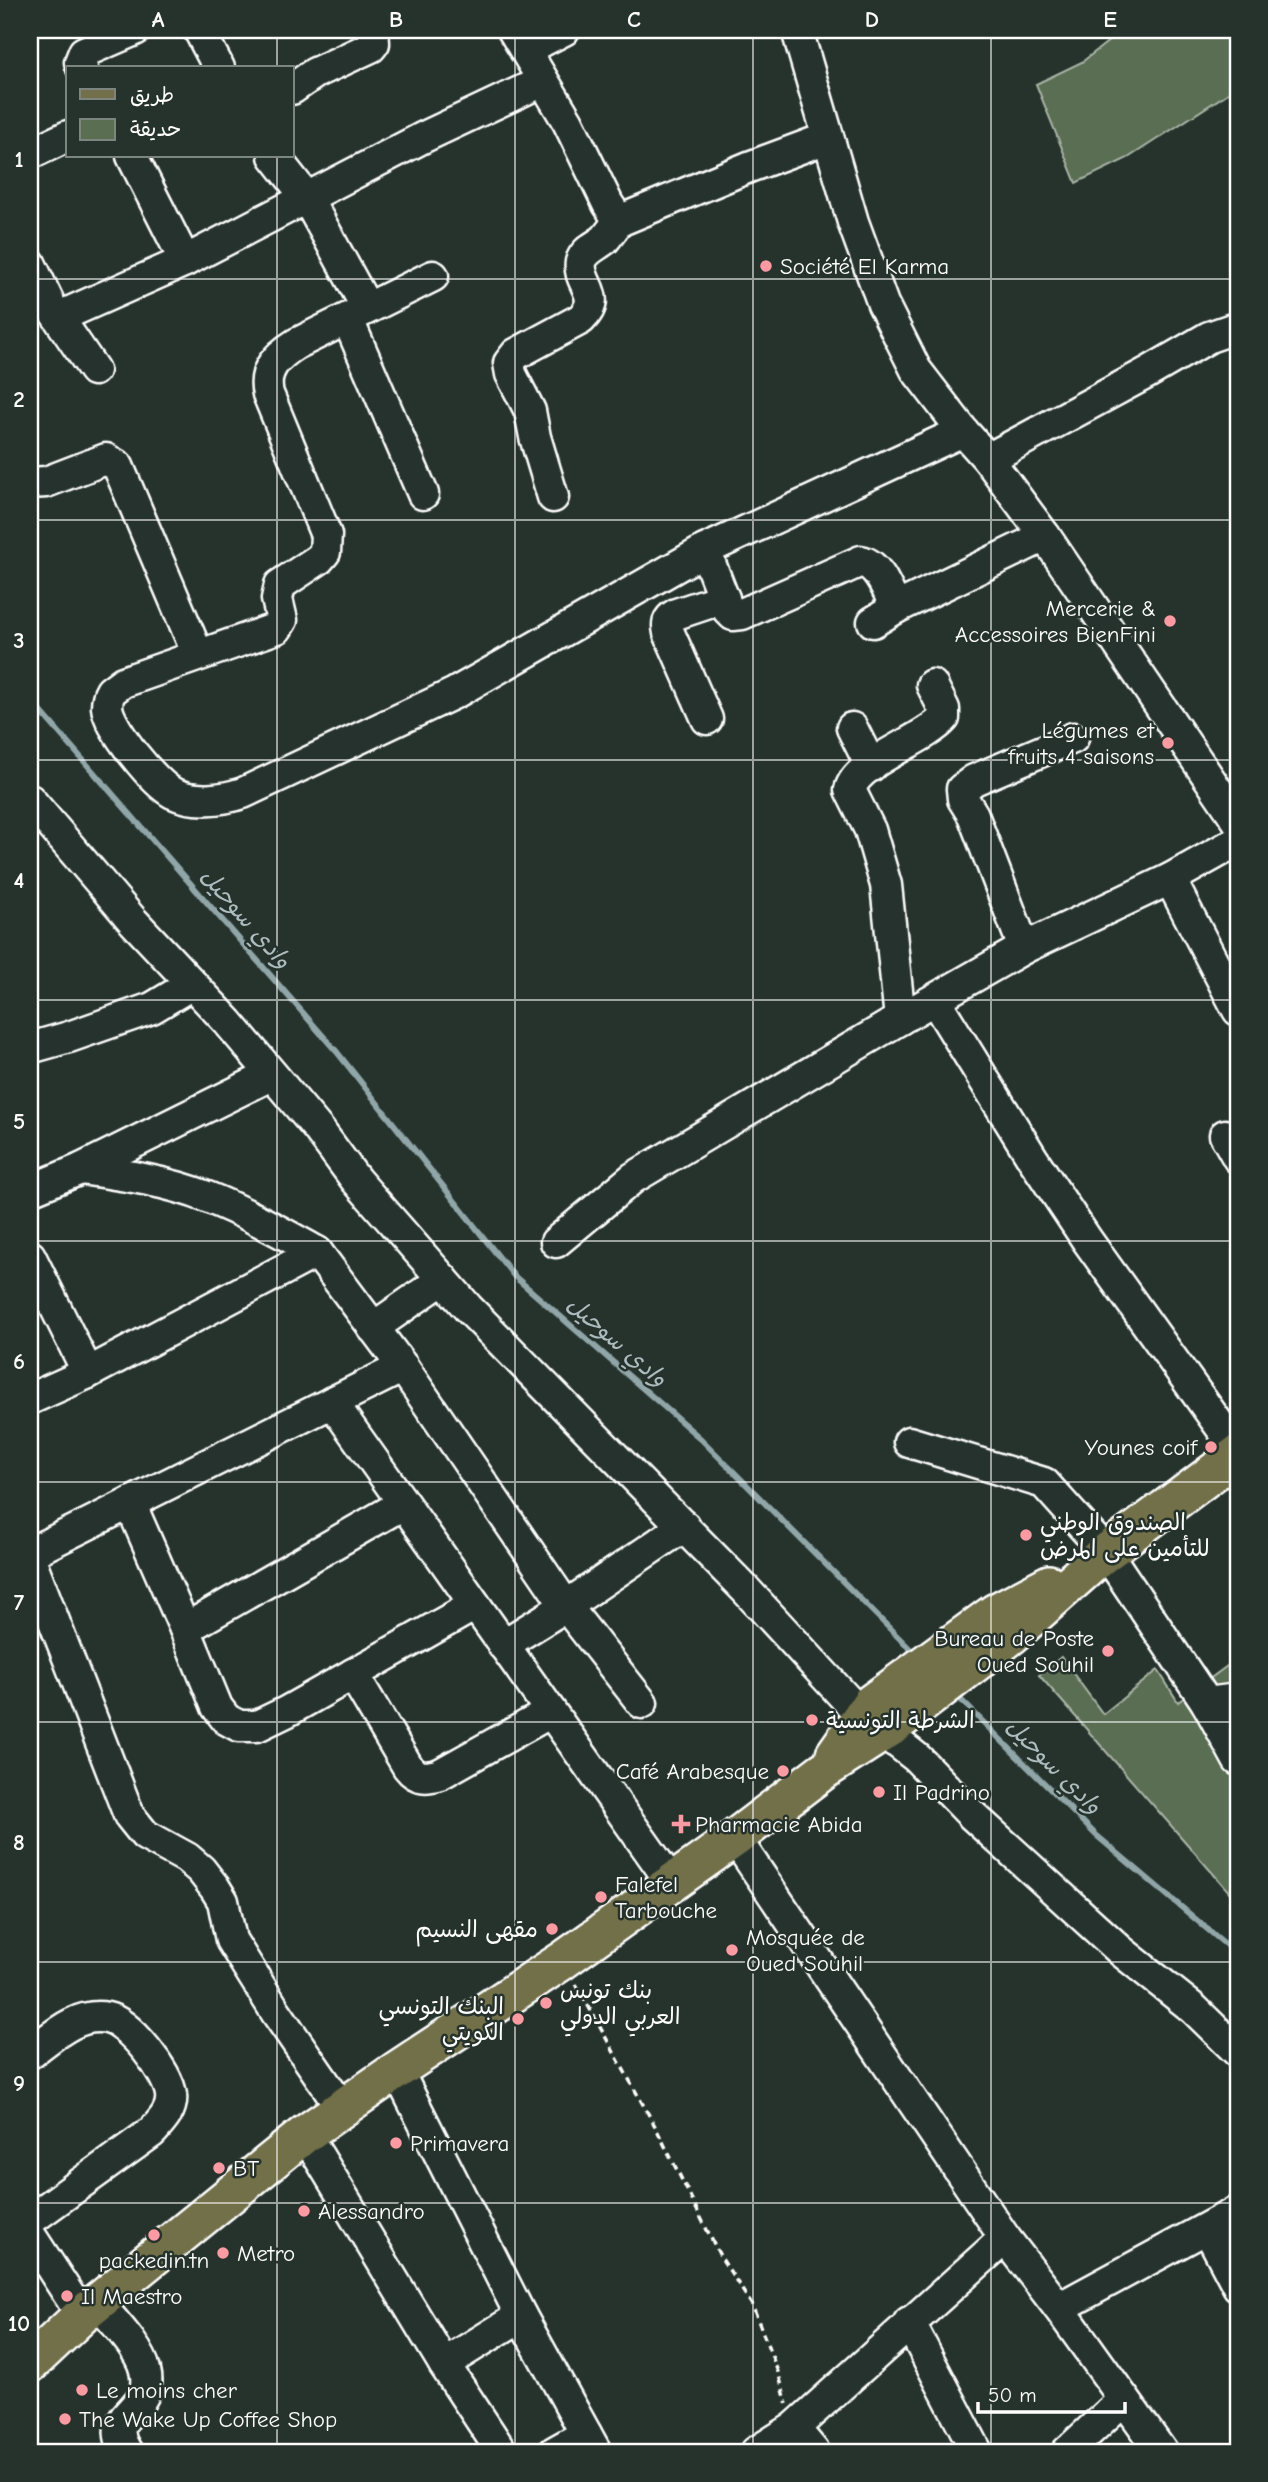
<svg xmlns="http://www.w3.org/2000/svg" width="1268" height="2482" viewBox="0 0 1268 2482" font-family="'Comic Neue','Playpen Sans Arabic',sans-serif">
  <rect width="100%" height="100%" fill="#26332d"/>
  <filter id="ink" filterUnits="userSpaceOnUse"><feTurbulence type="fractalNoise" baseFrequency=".0143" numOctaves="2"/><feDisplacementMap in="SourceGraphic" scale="14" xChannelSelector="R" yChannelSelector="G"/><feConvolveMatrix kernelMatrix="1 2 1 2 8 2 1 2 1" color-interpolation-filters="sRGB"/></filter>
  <g filter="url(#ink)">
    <!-- green -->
    <g fill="#5a6e52" stroke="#acb6a8" stroke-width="2">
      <path d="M1117 30H1238V107L1230 92 1128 158 1076 183 1036 84 1082 62 1119 33Z"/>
      <path d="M1061 1657 1103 1714 1158 1670 1178 1702 1238 1658V1902L1039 1675Z"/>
    </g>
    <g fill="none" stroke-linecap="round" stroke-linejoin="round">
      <!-- stream -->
      <g stroke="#91a6a8" stroke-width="6">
        <path d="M30 699 337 1052 514 1276 701 1439 917 1656"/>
        <path d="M954 1693 1096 1835 1238 1955"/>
      </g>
      <!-- minor casing -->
      <g stroke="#fff" stroke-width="35">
        <g id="minor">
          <path d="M199 30 219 68"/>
          <path d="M513 30 568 122 608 204 619 221 749 167 827 138"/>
          <path d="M797 30 853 222 883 304 916 370 963 431 988 459 1045 536 1238 821"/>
          <path d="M525 50 564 30"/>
          <path d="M82 68 80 62 84 52 135 30"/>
          <path d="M292 89 315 73 371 47 374 43 373 30"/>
          <path d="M30 154 68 136"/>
          <path d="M132 156 185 261"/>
          <path d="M274 156 307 198 367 308"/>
          <path d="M30 263 51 307 94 370"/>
          <path d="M433 276 296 344C277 356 262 370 268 394L326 535 325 552 319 559 280 585 277 599 282 620 277 628 123 682 111 691C108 696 107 702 107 707 109 728 155 784 173 793 194 803 222 800 243 793L455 693 705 550 963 431"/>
          <path d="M59 317 185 261 424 137 543 81"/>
          <path d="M348 320 423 494"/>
          <path d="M988 459 1147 373 1209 337 1238 327"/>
          <path d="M30 483 46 482 106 459 118 466 198 655"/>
          <path d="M553 497 535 437 530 411 511 374 509 363 516 354 581 319C605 296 577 284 581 262 584 250 597 246 605 239 610 233 614 227 619 221"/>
          <path d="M705 550 728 610 733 615 742 614 861 561C880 565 888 592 896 608"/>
          <path d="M873 622 896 608 1045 536"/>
          <path d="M707 719 669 633C667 624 667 619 676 614L724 598"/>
          <path d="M852 728 871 766"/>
          <path d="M30 800 134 922 228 1022 319 1130 356 1180 468 1308 746 1590 862 1716 881 1734 898 1743 917 1758 973 1816 1121 1951 1194 2009 1238 2052"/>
          <path d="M1170 879 1238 1010"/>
          <path d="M1024 948 973 815 963 799 962 789 974 780 1073 738"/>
          <path d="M935 1000 1033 1159 1087 1240 1238 1451"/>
          <path d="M900 1019 886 885 870 830 850 790C857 761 924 741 944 718V709L932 685"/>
          <path d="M30 1048 69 1037 152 1008 192 984"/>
          <path d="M1225 1135 1238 1158"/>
          <path d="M81 1169C123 1175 167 1181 207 1197 245 1212 281 1232 317 1252"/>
          <path d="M30 1190 81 1169 271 1075"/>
          <path d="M556 1242 633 1178 900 1019 1024 948 1170 879 1238 841"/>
          <path d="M30 1256 88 1373"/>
          <path d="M373 1328 443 1279"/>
          <path d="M30 1399 88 1373 317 1252 403 1367 566 1606 642 1703"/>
          <path d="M332 1402 672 1883"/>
          <path d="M909 1442 1044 1483 1106 1552 1207 1703 1238 1760"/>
          <path d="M130 1503 185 1629"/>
          <path d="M403 1504 185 1629 217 1707 226 1719 239 1726H257L286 1712 475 1605"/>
          <path d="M30 1553 403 1367"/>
          <path d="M30 1559 129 1815 145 1835 187 1858 201 1870 215 1888 223 1901 231 1940 276 2012 342 2108"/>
          <path d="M503 1645 566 1606 684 1526"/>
          <path d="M353 1674 408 1767C417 1779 427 1778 440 1774L551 1712"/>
          <path d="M1207 1703 1238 1699"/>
          <path d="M735 1838 1005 2238 794 2428 756 2452"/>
          <path d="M30 2053C52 2037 77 2012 107 2018 129 2022 169 2073 171 2095 173 2110 162 2121 152 2132L30 2220"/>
          <path d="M397 2070 521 2316 596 2452"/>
          <path d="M305 2134 444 2364 502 2452"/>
          <path d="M1208 2229 1238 2286"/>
          <path d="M30 2235 82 2315"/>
          <path d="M1005 2238 1059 2308 1162 2452"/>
          <path d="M97 2302C112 2320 140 2348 145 2370 156 2414 100 2411 127 2452"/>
          <path d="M1059 2308 1238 2211"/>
          <path d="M909 2322 977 2452"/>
          <path d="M444 2364 521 2316"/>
          <path d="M794 2428 814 2452"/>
          <path d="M554 2452 586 2434"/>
          <path d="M1067 2452 1124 2399"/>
        </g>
      </g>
      <!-- major casing -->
      <g stroke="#fff" stroke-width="42">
        <g id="major">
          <path d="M835 1754 870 1704 996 1612 1049 1584"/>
          <path d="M30 2364 82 2315 305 2134 397 2070 562 1961 735 1838 823 1771 890 1728 1012 1635 1100 1557 1238 1454"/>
        </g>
      </g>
      <!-- path -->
      <path stroke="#fff" stroke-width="3.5" stroke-dasharray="7 5" stroke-linecap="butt" d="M576 1984 655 2126 720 2256 752 2305 778 2372 787 2404"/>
      <!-- minor -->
      <use href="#minor" stroke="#26332d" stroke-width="30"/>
      <!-- major -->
      <use href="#major" stroke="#726f4a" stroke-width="37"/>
    </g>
  </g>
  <!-- grid -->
  <path fill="none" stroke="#fff" stroke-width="2" stroke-opacity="0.55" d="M277 30V68M515 30V2452M753 30V2452M991 30V2452M277 156V2452M30 279H1238M30 520H1238M30 760H1238M30 1000H1238M30 1241H1238M30 1482H1238M30 1722H1238M30 1962H1238M30 2203H1238"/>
  <!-- markers -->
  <g fill="#ff9aa2" stroke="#26332d" stroke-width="2.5">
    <circle cx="766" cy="266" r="7"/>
    <circle cx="1170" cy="621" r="7"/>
    <circle cx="1168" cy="743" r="7"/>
    <circle cx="1211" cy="1447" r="7"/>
    <circle cx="1026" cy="1535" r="7"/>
    <circle cx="1108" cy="1651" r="7"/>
    <circle cx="812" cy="1720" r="7"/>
    <circle cx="783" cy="1771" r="7"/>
    <circle cx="879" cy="1792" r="7"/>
    <path d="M677.5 1813.5h7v7h7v7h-7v7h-7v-7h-7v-7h7z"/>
    <circle cx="601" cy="1897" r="7"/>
    <circle cx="552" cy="1929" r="7"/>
    <circle cx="732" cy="1950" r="7"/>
    <circle cx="546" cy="2003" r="7"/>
    <circle cx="518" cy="2019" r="7"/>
    <circle cx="396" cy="2143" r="7"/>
    <circle cx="219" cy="2168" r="7"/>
    <circle cx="304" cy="2211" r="7"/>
    <circle cx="154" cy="2235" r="7"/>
    <circle cx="223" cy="2253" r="7"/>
    <circle cx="67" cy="2296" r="7"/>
    <circle cx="82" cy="2390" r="7"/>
    <circle cx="65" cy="2419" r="7"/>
  </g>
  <g text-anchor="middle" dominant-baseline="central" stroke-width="5" stroke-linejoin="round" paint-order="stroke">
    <!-- poi labels -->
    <g font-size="23" fill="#fff" stroke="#26332d" text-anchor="start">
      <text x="780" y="266">Société El Karma</text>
      <text x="1156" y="608" text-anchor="end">Mercerie &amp;<tspan x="1156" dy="26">Accessoires BienFini</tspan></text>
      <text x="1154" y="730" text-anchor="end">Légumes et<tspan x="1154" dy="26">fruits 4 saisons</tspan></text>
      <text x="1197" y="1447" text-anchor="end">Younes coif</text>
      <text x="1040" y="1522">الصندوق الوطني<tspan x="1040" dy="26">للتأمين على المرض</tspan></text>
      <text x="1094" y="1638" text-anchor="end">Bureau de Poste<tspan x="1094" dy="26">Oued Souhil</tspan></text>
      <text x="826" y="1720">الشرطة التونسية</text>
      <text x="769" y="1771" text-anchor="end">Café Arabesque</text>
      <text x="893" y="1792">Il Padrino</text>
      <text x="695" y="1824">Pharmacie Abida</text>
      <text x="615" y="1884">Falefel<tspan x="615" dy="26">Tarbouche</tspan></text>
      <text x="538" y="1929" text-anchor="end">مقهى النسيم</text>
      <text x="746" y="1937">Mosquée de<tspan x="746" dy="26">Oued Souhil</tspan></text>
      <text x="560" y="1990">بنك تونس<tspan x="560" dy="26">العربي الدولي</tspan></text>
      <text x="504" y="2006" text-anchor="end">البنك التونسي<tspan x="504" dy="26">الكويتي</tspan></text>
      <text x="410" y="2143">Primavera</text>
      <text x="233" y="2168">BT</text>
      <text x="318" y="2211">Alessandro</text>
      <text x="237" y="2253">Metro</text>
      <text x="154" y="2260" text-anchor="middle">packedin.tn</text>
      <text x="81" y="2296">Il Maestro</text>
      <text x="96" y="2390">Le moins cher</text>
      <text x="79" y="2419">The Wake Up Coffee Shop</text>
    </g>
    <!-- water labels -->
    <g font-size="24" font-style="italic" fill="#adbcbe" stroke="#26332d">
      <text transform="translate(246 918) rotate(49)">وادي سوحيل</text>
      <text transform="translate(617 1341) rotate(41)">وادي سوحيل</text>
      <text transform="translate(1054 1766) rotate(45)">وادي سوحيل</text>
    </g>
  </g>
  <!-- margin -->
  <rect width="1268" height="2482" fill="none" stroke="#26332d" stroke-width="77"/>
  <!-- legend -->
  <rect x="66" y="66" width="228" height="91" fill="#26332d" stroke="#7d8581" stroke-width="2"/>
  <rect x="80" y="89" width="35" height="10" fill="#726f4a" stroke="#7d8581" stroke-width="2"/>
  <text x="130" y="102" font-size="21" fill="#ffffff">طريق</text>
  <rect x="80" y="119" width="35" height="21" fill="#5a6e52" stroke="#7d8581" stroke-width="2"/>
  <text x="130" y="136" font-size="21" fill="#ffffff">حديقة</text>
  <!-- scale -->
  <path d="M978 2402v10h147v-10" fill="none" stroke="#ffffff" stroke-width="3.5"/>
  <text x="988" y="2402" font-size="21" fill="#ffffff" stroke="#26332d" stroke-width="5" paint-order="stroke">50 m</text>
  <rect x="38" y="38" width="1192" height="2406" fill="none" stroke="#fff" stroke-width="2.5"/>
  <g font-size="23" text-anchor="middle" font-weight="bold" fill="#fff">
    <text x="158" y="27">A</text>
    <text x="396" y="27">B</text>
    <text x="634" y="27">C</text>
    <text x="872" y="27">D</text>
    <text x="1110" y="27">E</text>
    <text x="19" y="167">1</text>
    <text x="19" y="407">2</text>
    <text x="19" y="648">3</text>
    <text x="19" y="888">4</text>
    <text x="19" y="1129">5</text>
    <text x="19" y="1369">6</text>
    <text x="19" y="1610">7</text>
    <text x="19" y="1850">8</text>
    <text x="19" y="2091">9</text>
    <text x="19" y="2331">10</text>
  </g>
</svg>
